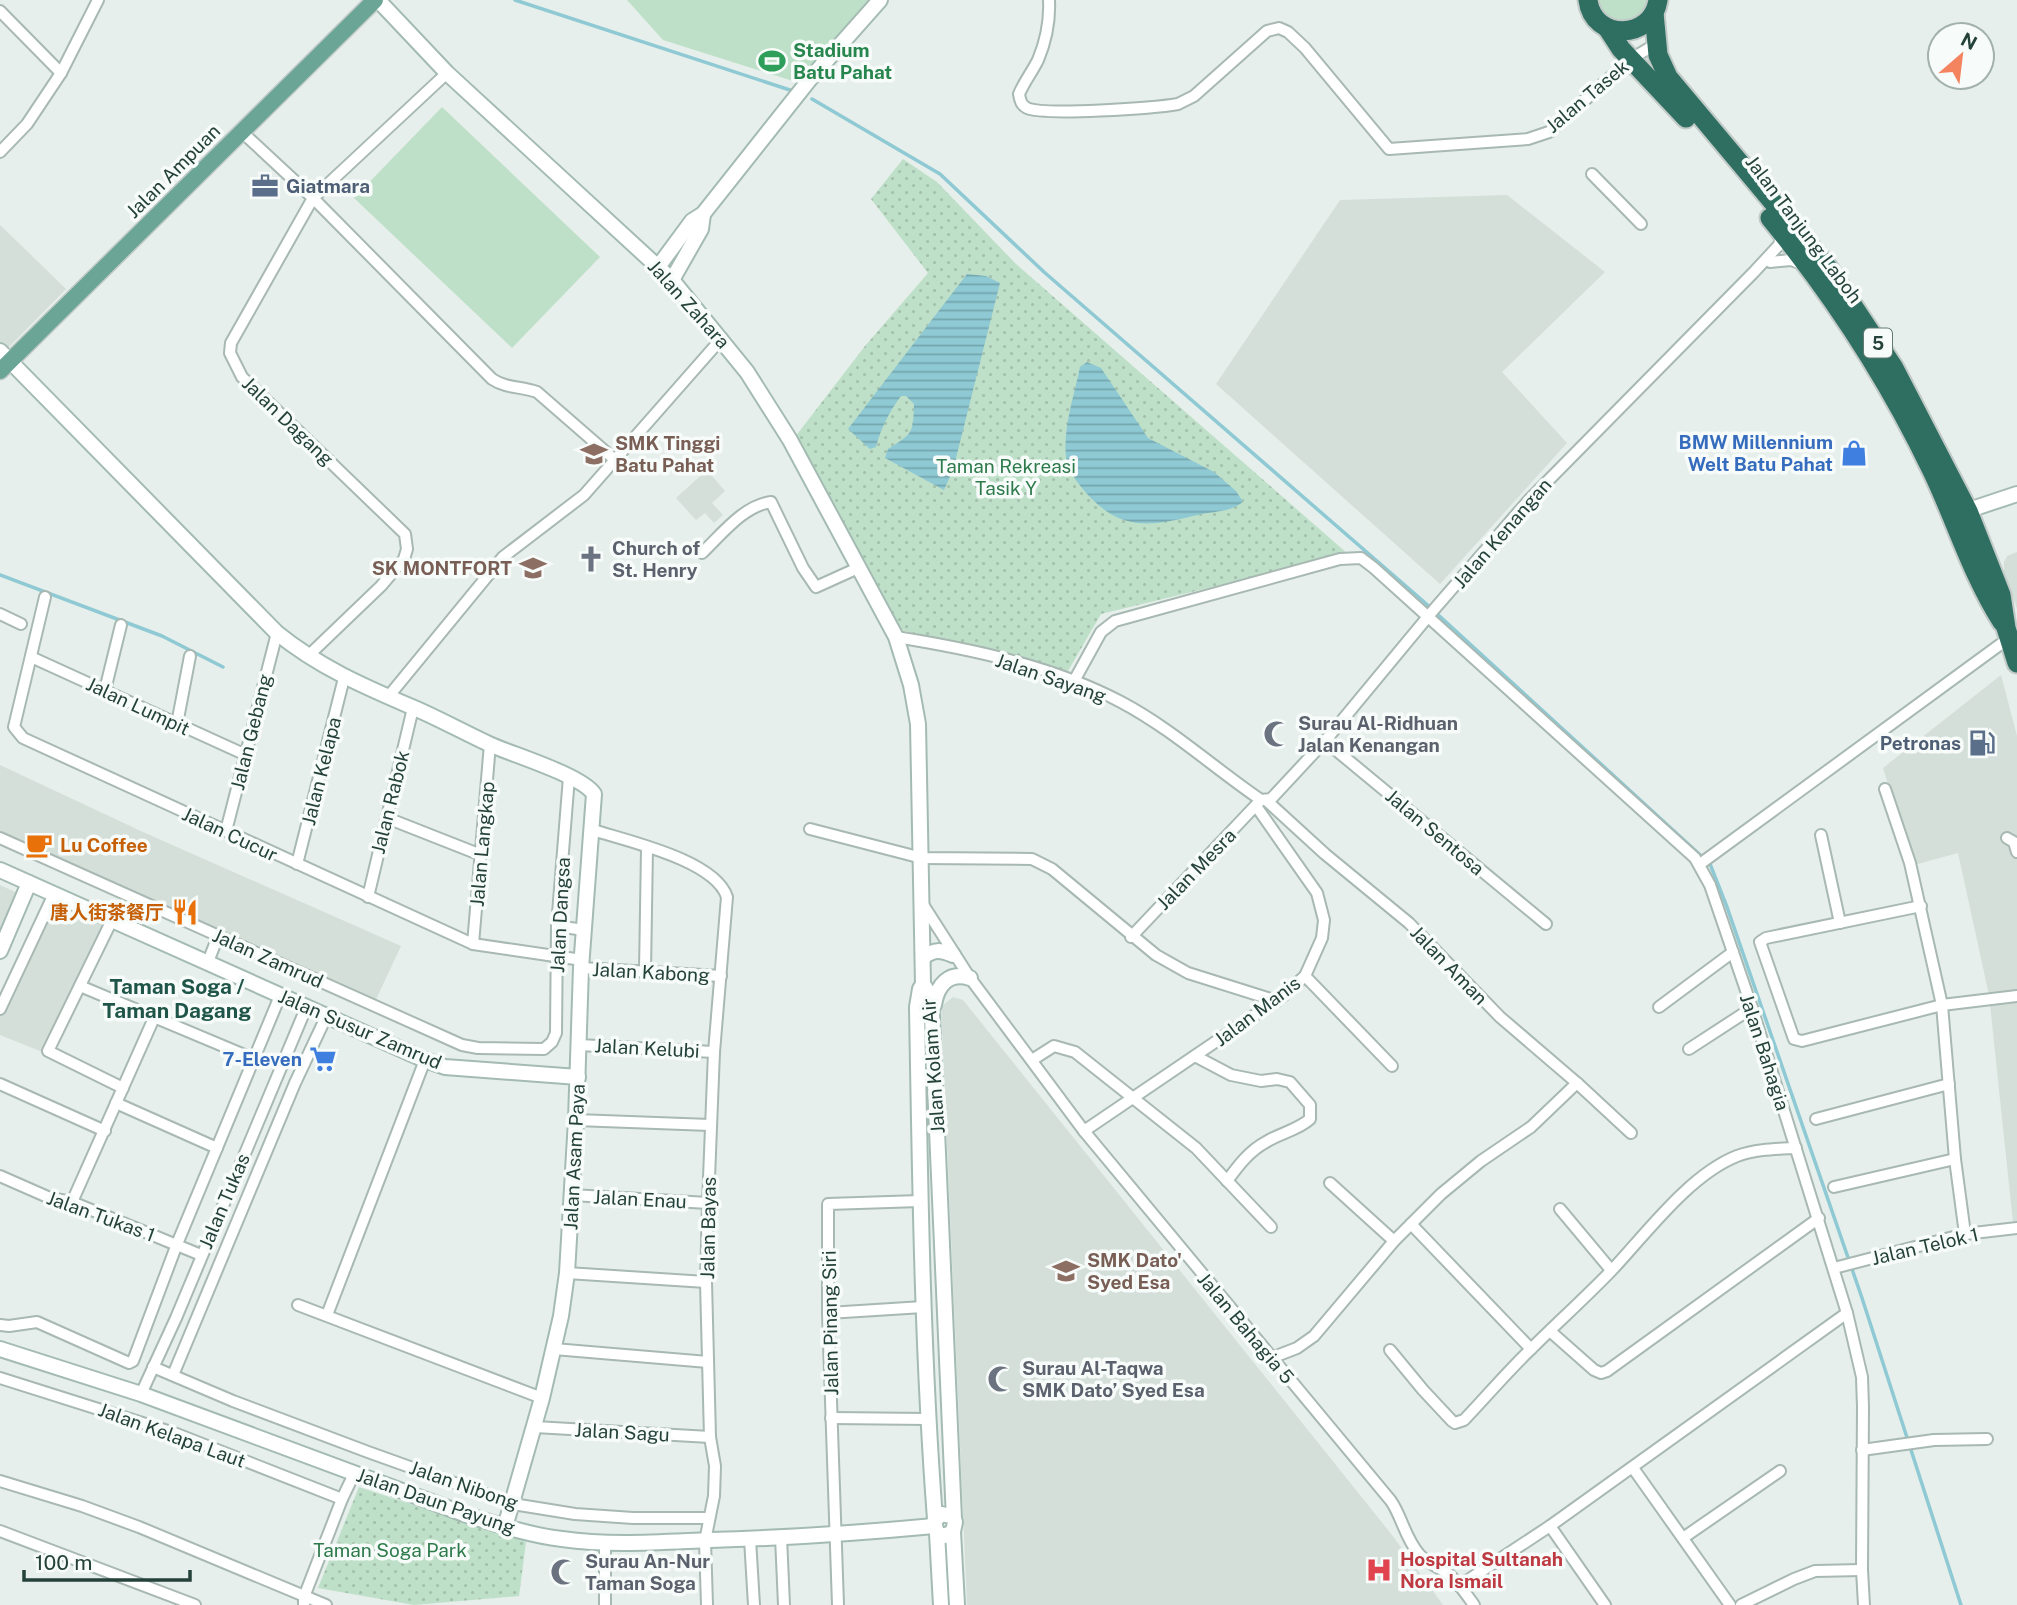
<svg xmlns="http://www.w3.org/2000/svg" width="2017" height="1605" viewBox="0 0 2017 1605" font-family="'Public Sans','Noto Sans SC',sans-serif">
  <defs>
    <pattern id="park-dots" width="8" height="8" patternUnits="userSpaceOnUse" patternTransform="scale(1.75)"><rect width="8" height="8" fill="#bfe0c8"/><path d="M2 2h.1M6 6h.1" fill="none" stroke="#a4c1ad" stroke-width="1.8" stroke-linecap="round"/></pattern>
    <pattern id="water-rules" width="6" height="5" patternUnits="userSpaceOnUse" patternTransform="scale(1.75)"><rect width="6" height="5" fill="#8ec9d4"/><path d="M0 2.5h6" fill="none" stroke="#74a5ad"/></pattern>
  </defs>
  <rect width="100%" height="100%" fill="#e6efeb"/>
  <!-- built -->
  <g fill="#d4dfda">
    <path d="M1507 195 1605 272 1502 372 1567 443 1440 584 1216 384 1340 200Z"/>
    <path d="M0 225 66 289 0 356Z"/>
    <path d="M707 470 725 491 712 503 723 515 714 523 705 513 696 520 676 498Z"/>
    <path d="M2017 552V609L2004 573V562L2007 556Z"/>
    <path d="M2001 675 2017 736V1232H2014L1989 995 1958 853 1914 865 1883 768Z"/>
    <path d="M0 765 143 832 401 946 372 1008 0 842Z"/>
    <path d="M0 885 28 898 0 953Z"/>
    <path d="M48 898 113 928 50 1055 0 1035V998Z"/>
    <path d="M953 997 963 1000 1392 1535 1443 1605H967L941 1007Z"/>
  </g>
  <!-- green -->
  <g fill="#bfe0c8">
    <path d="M627 0H869L796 82 663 40Z"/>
    <path d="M1598 0H1647C1641 30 1604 29 1598 0Z"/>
    <path d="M442 107 600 257 512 348 354 198Z"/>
  </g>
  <!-- park -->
  <g fill="url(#park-dots)">
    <path d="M903 159 937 182 1016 264 1348 554 1101 614 1068 671 897 629 795 437 865 346 928 273 871 199Z"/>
    <path d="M359 1487 526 1542 519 1596 414 1605 318 1588Z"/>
  </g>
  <!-- water -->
  <g fill="url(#water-rules)">
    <path d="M967 274 986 276 1000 283 953 470 944 490 885 458 888 449C913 433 913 434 914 404L906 396H901C889 412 881 428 876 447L870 449 848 429Z"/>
    <path d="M1087 362 1101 368 1148 438 1214 472 1236 491 1243 502C1230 512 1217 511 1202 514 1155 525 1124 534 1088 495 1081 487 1070 474 1067 463 1061 433 1074 397 1080 367Z"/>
  </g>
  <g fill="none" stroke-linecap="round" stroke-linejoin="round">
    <!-- stream -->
    <g stroke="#8ec9d4" stroke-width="3.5">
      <path d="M515 0 793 91"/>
      <path d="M812 99 940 174 1044 272 1423 601 1710 864 1727 907 1862 1298 1961 1605"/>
      <path d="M0 575 162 636 223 667"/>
    </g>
    <!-- street casing -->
    <g stroke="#a8b8b2" stroke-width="14">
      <g id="street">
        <path d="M1049 0C1050 20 1046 41 1038 60 1032 72 1024 82 1019 94 1020 100 1021 105 1027 108 1044 116 1155 108 1178 104L1194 96 1267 31 1279 28 1288 32 1305 48 1389 149 1528 139 1549 132 1631 59 1656 44"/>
        <path d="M0 11 61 73"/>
        <path d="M242 132 313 198 492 379C507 389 521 386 537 392L614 459"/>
        <path d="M0 152 27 124 61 73 98 0"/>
        <path d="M1592 174 1641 224"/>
        <path d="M1770 262 1791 260 1805 265"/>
        <path d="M702 553C722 534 743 506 771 502L803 568 816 587 858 568"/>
        <path d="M45 597 14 727 23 738 473 944 582 960"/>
        <path d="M0 614 21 624"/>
        <path d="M896 637C971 649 1053 666 1121 702 1172 729 1214 768 1261 800"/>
        <path d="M308 656 381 586 404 559 407 549 405 534 242 377 230 353 231 343 313 198 447 73"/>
        <path d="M31 657 246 755"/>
        <path d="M1074 681 1101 632 1115 621 1340 559 1361 558 1374 568 1695 858 1710 885 1752 1008 1847 1313 1862 1377 1863 1407 1862 1570 1864 1605"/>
        <path d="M105 690 121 625"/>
        <path d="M388 697 503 557 584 495 722 338"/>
        <path d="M177 724 190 656"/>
        <path d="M1325 741 1546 924"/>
        <path d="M1885 789 1910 863 1942 1005 1955 1159 1965 1234"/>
        <path d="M1261 800 1271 799 1325 741 1431 613 1528 501 1754 272 1779 245 1782 234"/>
        <path d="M1266 800 1325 854 1409 923 1500 1017 1577 1083 1631 1133"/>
        <path d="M387 818 481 855"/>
        <path d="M810 829 922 858 1032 859 1052 869 1156 955 1188 973 1277 1001"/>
        <path d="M593 830C627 841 715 860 727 897L714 1052 708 1203 706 1282 710 1437 715 1466 714 1496 705 1541 707 1605"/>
        <path d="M226 831 277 633"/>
        <path d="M1821 835 1840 923"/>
        <path d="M0 838 462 1045 478 1048 544 1049 552 1042 556 1033 557 926 569 777"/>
        <path d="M2007 838 2014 842 2017 852"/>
        <path d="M297 864 344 678"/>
        <path d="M1700 864 2009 638"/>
        <path d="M368 897 413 708"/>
        <path d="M922 903 970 978 1084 1131 1391 1501C1402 1517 1405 1538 1419 1554 1427 1563 1436 1566 1446 1572 1457 1580 1466 1594 1474 1605"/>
        <path d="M1921 906 1766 938 1760 942 1794 1039 1802 1041 1942 1005 2017 996"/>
        <path d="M112 920 48 1051 123 1088"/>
        <path d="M557 926 584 930"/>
        <path d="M1131 937 1259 802"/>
        <path d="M473 944 490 744"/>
        <path d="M208 962 218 936"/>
        <path d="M581 968 721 976"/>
        <path d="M645 971 647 848"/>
        <path d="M1305 976 1392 1066"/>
        <path d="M80 986 254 1059"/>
        <path d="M1659 1007 1733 952"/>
        <path d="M0 1009 54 894"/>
        <path d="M579 1045 714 1052"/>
        <path d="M1689 1049 1752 1008"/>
        <path d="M1195 1056 1231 1075 1261 1081 1277 1079 1290 1082 1310 1105V1119C1298 1130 1280 1133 1266 1142 1249 1151 1238 1166 1227 1181"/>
        <path d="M1032 1060 1054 1046 1075 1052 1196 1148 1271 1227"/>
        <path d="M0 1084 105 1131"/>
        <path d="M116 1103 217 1148"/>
        <path d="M1816 1119 1949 1084"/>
        <path d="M576 1120 710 1125"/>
        <path d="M1084 1131 1283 996 1305 976 1322 938 1324 920 1317 893 1256 806"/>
        <path d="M0 1176 50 1198 72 1202 201 1255"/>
        <path d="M1330 1183 1394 1241"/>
        <path d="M1834 1187 1955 1159"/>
        <path d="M572 1195 708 1203"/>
        <path d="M72 1202 154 1018"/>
        <path d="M1560 1209 1611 1270"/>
        <path d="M1411 1224 1531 1349"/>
        <path d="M1834 1268 1965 1234 2017 1228"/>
        <path d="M567 1273 706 1282"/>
        <path d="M298 1305 542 1398"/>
        <path d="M828 1313 923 1307"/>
        <path d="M327 1315 425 1060"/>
        <path d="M0 1325 9 1326 37 1322 129 1363 133 1361 177 1244 280 996"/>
        <path d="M1551 1332 1594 1370 1601 1373 1607 1371 1819 1218"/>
        <path d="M554 1349 708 1362"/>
        <path d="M1390 1350 1423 1390 1452 1421 1455 1423 1464 1420C1486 1397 1507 1372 1530 1350 1557 1323 1585 1298 1611 1271 1646 1234 1689 1175 1737 1156 1756 1149 1776 1149 1796 1148"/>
        <path d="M1271 1358 1297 1348 1314 1336 1394 1241 1441 1194 1481 1161 1531 1127 1577 1083"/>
        <path d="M153 1367 233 1401 368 1452 513 1504 575 1514 633 1518H708"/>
        <path d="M173 1375 295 1083 326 1017"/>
        <path d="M0 1378 174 1433 342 1499"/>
        <path d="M141 1394 176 1318 306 1008"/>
        <path d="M831 1418 928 1419"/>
        <path d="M535 1427 710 1437"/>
        <path d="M1862 1450 1934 1440 1987 1439"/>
        <path d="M1633 1468 1730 1605"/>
        <path d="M0 1481 82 1506 139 1527 326 1605"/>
        <path d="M1550 1526 1605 1605"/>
        <path d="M0 1531 195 1605"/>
        <path d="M781 1537 784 1605"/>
        <path d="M1683 1538 1780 1471"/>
        <path d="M750 1539 754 1605"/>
        <path d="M605 1543V1605"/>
        <path d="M1459 1586 1550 1526 1847 1313"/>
        <path d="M304 1605V1597L342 1499 354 1474"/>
        <path d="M838 1605 828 1313V1204L920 1201"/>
        <path d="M1741 1605 1794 1579 1815 1571 1862 1570"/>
      </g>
    </g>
    <!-- secondary casing -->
    <g stroke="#a4bbb3" stroke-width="18">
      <g id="secondary">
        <path d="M378 0 447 73 672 280 747 372 790 440 896 637 911 685 918 724 923 984 920 989 917 1007C920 1178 922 1349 935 1519"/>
        <path d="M658 267 692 221 703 214 810 79 880 0"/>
        <path d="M672 280 701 229 703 214"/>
        <path d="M0 351 277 633C319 667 363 686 412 707 438 718 463 732 489 744 513 755 581 775 594 794L581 968 576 1120 567 1273 561 1316 542 1398 505 1527"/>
        <path d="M1960 513 2017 494"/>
        <path d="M0 870 425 1060 445 1067 578 1077"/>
        <path d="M0 951 29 883"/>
        <path d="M923 957C935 949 940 950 953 955"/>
        <path d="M923 984 931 997 932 1016 954 1519"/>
        <path d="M934 1005C937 985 949 971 970 978"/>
        <path d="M0 1349 141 1394 464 1514C496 1524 528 1535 562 1539 611 1546 661 1542 710 1540 785 1538 859 1533 934 1526"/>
        <path d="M953 1532 957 1605"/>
        <path d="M937 1533 944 1536 953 1532 955 1522 952 1516 941 1514 934 1522 937 1533 941 1605"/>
      </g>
    </g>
    <!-- primary casing -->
    <g stroke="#c2cac8" stroke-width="19">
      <path id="primary" d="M0 371 375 0"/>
    </g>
    <!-- highway casing -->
    <g stroke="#c2cac8" stroke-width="23">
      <g id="highway">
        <path d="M1588 0C1593 41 1652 41 1658 0"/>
        <path d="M1654 13 1658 55 1668 77 1828 268 1894 368 1968 511 2001 595 2006 628 2017 663"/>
        <path d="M1608 29 1621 49 1686 118"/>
        <path d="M1770 218C1834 296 1889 381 1932 471 1956 521 1972 575 2002 622"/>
      </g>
    </g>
    <!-- street -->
    <use href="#street" stroke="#fff" stroke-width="10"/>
    <!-- secondary -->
    <use href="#secondary" stroke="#fff" stroke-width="14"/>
    <!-- primary -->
    <use href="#primary" stroke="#6aa596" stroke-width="16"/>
    <!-- highway -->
    <use href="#highway" stroke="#2f6f62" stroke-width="19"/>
  </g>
  <!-- icons -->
  <defs>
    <g id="stadium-bare" transform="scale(2.1)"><path d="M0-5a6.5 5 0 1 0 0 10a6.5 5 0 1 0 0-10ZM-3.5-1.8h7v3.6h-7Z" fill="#2e9e5b" stroke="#f7fbf9" stroke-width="2.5" paint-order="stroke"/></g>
    <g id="office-bare" transform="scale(2.1)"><path d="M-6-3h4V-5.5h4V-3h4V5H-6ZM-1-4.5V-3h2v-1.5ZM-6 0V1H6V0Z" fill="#5c6f8a" stroke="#f7fbf9" stroke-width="2.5" paint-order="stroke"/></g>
    <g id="shop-bare" transform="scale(2.1)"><path d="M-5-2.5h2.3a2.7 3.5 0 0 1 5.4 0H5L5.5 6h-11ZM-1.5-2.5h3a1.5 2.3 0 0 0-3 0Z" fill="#3f7fe0" stroke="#f7fbf9" stroke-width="2.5" paint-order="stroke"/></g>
    <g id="school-bare" transform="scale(2.1)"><path d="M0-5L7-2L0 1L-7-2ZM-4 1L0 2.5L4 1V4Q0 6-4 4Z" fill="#8d6e63" stroke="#f7fbf9" stroke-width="2.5" paint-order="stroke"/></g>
    <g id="church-bare" transform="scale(2.1)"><path d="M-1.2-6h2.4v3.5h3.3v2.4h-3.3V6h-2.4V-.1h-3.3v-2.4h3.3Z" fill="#6b7280" stroke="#f7fbf9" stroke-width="2.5" paint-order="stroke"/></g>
    <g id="mosque-bare" transform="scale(2.1)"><path d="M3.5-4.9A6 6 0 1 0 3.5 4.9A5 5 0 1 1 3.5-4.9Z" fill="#6b7280" stroke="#f7fbf9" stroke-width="2.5" paint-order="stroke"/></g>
    <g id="fuel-bare" transform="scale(2.1)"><path d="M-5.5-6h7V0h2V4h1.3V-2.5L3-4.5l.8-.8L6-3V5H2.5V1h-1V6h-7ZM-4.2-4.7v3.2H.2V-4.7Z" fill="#5c6f8a" stroke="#f7fbf9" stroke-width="2.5" paint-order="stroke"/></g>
    <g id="cafe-bare" transform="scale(2.1)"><path d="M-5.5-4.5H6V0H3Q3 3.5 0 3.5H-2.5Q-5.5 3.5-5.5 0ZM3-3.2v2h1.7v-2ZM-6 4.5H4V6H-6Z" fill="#e8710a" stroke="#f7fbf9" stroke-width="2.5" paint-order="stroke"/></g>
    <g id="restaurant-bare" transform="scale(2.1)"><path d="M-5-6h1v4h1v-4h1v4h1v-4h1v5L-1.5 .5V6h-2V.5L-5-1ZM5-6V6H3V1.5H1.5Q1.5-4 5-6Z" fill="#e8710a" stroke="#f7fbf9" stroke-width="2.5" paint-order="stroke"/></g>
    <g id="supermarket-bare" transform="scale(2.1)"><path d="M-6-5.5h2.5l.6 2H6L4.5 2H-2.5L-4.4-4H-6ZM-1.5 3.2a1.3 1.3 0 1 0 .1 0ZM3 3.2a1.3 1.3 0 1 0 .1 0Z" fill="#3f7fe0" stroke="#f7fbf9" stroke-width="2.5" paint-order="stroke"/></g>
    <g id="hospital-bare" transform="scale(2.1)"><path d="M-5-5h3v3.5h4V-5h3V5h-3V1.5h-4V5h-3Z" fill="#e0444e" stroke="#f7fbf9" stroke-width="2.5" paint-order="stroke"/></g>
  </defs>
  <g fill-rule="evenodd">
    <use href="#stadium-bare" x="772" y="61"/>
    <use href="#office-bare" x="265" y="186"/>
    <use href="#shop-bare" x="1854" y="453"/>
    <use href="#school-bare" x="594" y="454"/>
    <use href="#church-bare" x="591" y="559"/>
    <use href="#school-bare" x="533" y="568"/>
    <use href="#mosque-bare" x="1277" y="734"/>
    <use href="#fuel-bare" x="1982" y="743"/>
    <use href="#cafe-bare" x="39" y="845"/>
    <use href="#restaurant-bare" x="185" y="912"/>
    <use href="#supermarket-bare" x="323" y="1059"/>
    <use href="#school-bare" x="1066" y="1271"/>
    <use href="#mosque-bare" x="1001" y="1379"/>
    <use href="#hospital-bare" x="1379" y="1570"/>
    <use href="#mosque-bare" x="564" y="1572"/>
  </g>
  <g text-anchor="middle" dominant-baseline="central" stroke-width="7" stroke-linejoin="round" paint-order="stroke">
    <!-- shield labels -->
    <rect fill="#f7fbf9" stroke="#637a73" stroke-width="2" x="1864" y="328.5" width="28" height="29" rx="5"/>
    <g font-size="18" font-weight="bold" fill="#24423a">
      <text x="1878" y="343">5</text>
    </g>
    <!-- leisure labels -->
    <g font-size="19" font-weight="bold" fill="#27864d" stroke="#f7fbf9" text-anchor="start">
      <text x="793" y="50">Stadium<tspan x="793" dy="22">Batu Pahat</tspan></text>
    </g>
    <!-- street labels -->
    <g font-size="19" fill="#24423a" stroke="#f7fbf9">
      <text transform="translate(1587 96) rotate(-40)">Jalan Tasek</text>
      <text transform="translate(173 171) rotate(-45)">Jalan Ampuan</text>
      <text transform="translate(1804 229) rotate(53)">Jalan Tanjung Laboh</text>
      <text transform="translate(689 304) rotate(48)">Jalan Zahara</text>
      <text transform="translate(288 421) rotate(44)">Jalan Dagang</text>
      <text transform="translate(1502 533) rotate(-49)">Jalan Kenangan</text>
      <text transform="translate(1051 678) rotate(19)">Jalan Sayang</text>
      <text transform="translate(138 706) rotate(25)">Jalan Lumpit</text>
      <text transform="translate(251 732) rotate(-76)">Jalan Gebang</text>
      <text transform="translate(321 771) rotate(-76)">Jalan Kelapa</text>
      <text transform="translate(390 802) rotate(-76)">Jalan Rabok</text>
      <text transform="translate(1435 832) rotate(40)">Jalan Sentosa</text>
      <text transform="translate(230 834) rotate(25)">Jalan Cucur</text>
      <text transform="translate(482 844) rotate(-85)">Jalan Langkap</text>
      <text transform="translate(1196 869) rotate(-46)">Jalan Mesra</text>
      <text transform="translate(560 915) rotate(-87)">Jalan Dangsa</text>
      <text transform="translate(268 958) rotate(24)">Jalan Zamrud</text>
      <text transform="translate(1449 965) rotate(46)">Jalan Aman</text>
      <text transform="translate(651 972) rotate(3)">Jalan Kabong</text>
      <text transform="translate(1257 1011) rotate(-37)">Jalan Manis</text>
      <text transform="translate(360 1029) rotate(23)">Jalan Susur Zamrud</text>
      <text transform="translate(647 1048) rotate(3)">Jalan Kelubi</text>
      <text transform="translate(1765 1052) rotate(72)">Jalan Bahagia</text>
      <text transform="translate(933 1066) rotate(-94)">Jalan Kolam Air</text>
      <text transform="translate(574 1157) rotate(-87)">Jalan Asam Paya</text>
      <text transform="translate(640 1199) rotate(3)">Jalan Enau</text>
      <text transform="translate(224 1201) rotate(-67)">Jalan Tukas</text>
      <text transform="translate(101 1216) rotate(20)">Jalan Tukas 1</text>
      <text transform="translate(708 1228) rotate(-89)">Jalan Bayas</text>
      <text transform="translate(1925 1246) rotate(-13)">Jalan Telok 1</text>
      <text transform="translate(830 1323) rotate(-91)">Jalan Pinang Siri</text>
      <text transform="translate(1246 1328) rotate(50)">Jalan Bahagia 5</text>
      <text transform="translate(622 1432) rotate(3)">Jalan Sagu</text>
      <text transform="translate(172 1435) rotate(20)">Jalan Kelapa Laut</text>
      <text transform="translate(464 1485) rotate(19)">Jalan Nibong</text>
      <text transform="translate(436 1501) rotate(19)">Jalan Daun Payung</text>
    </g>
    <!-- service labels -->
    <g font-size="19" font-weight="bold" fill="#4e5e75" stroke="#f7fbf9" text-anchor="start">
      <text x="286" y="186">Giatmara</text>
      <text x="1961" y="743" text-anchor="end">Petronas</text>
    </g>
    <!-- shop labels -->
    <g font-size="19" font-weight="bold" fill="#366cbe" stroke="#f7fbf9" text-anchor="end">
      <text x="1833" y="442">BMW Millennium<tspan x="1833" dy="22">Welt Batu Pahat</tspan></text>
      <text x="302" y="1059">7-Eleven</text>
    </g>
    <!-- education labels -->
    <g font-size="19" font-weight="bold" fill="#785e54" stroke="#f7fbf9" text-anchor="start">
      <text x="615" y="443">SMK Tinggi<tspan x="615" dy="22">Batu Pahat</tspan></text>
      <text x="512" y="568" text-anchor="end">SK MONTFORT</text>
      <text x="1087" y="1260">SMK Dato'<tspan x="1087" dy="22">Syed Esa</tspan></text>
    </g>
    <!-- park labels -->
    <g font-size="19" fill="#2d7a4b" stroke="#f7fbf9">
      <text x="1006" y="466">Taman Rekreasi<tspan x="1006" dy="22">Tasik Y</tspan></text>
      <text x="390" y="1550">Taman Soga Park</text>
    </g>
    <!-- worship labels -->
    <g font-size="19" font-weight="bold" fill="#5b616d" stroke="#f7fbf9" text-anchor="start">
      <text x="612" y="548">Church of<tspan x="612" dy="22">St. Henry</tspan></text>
      <text x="1298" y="723">Surau Al-Ridhuan<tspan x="1298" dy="22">Jalan Kenangan</tspan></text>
      <text x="1022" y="1368">Surau Al-Taqwa<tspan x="1022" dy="22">SMK Dato’ Syed Esa</tspan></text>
      <text x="585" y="1561">Surau An-Nur<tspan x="585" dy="22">Taman Soga</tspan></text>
    </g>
    <!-- food labels -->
    <g font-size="19" font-weight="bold" fill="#c56008" stroke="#f7fbf9" text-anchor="start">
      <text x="60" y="845">Lu Coffee</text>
      <text x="164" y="912" text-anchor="end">唐人街茶餐厅</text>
    </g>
    <!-- health labels -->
    <g font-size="19" font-weight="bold" fill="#be3a42" stroke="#f7fbf9" text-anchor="start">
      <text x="1400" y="1559">Hospital Sultanah<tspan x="1400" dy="22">Nora Ismail</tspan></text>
    </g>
    <!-- neighbourhood labels -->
    <g font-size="21" font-weight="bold" fill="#1f5548" stroke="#f7fbf9">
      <text x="177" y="986">Taman Soga /<tspan x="177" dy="24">Taman Dagang</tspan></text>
    </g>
  </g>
  <!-- north arrow -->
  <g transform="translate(1961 56) rotate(28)"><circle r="33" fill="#f7fbf9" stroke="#a3b1ad" stroke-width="2"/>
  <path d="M0-5L12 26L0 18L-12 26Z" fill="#f4845f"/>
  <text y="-10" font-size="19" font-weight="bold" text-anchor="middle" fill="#24423a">N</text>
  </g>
  <!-- scale -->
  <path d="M24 1570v10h166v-10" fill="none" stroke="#24423a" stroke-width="3.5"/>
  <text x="35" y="1570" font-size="21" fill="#24423a" stroke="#f7fbf9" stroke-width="5" paint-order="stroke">100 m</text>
</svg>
